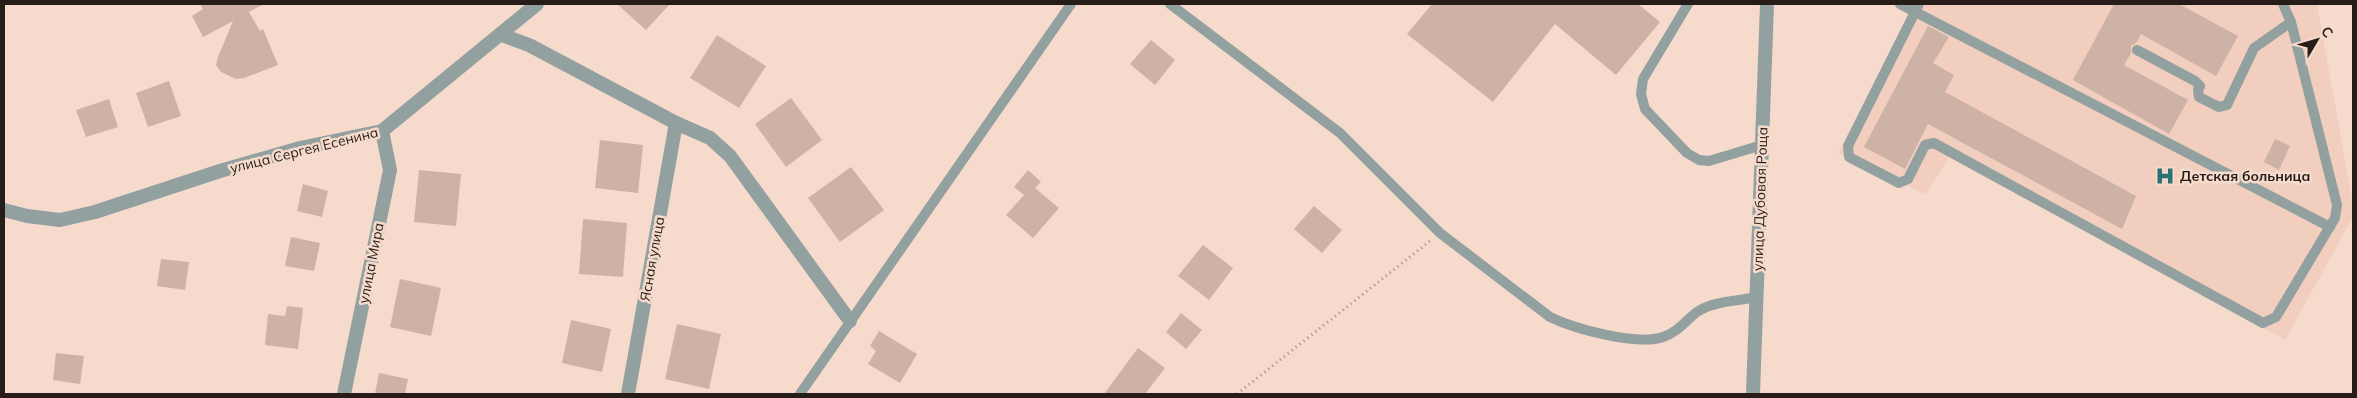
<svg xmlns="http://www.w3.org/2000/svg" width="2357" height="398" viewBox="0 0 2357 398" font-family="Mulish,sans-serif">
  <rect width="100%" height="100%" fill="#f6dacc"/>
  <!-- built -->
  <path fill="#f1cebd" d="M1915 4H2317L2353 205V217L2285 340 1949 157 1926 194 1838 153Z"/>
  <!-- building -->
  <g fill="#cdb2a5">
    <path d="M200 4H264L249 12 260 31 263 29 278 65 244 78 236 79 221 72 216 65 218 57 233 21 203 37 192 16 203 9Z"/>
    <path d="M617 4H670L646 30Z"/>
    <path d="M1432 4H1638L1660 22 1616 75 1555 24 1493 102 1407 34Z"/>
    <path d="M2114 4H2179L2238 36 2216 76 2141 34 2136 43 2131 46V53L2124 65 2188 100 2169 134 2073 80Z"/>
    <path d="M1928 26 1949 37 1933 63 1954 75 1945 92 2136 196 2122 229 1928 124 1905 169 1864 147Z"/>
    <path d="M717 35 766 66 739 108 690 78Z"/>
    <path d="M1151 40 1175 60 1155 85 1130 64Z"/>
    <path d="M169 81 181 116 148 127 136 93Z"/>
    <path d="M791 98 822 140 786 167 755 124Z"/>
    <path d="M109 99 118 127 86 137 76 110Z"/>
    <path d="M2275 139 2290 146 2279 170 2264 162Z"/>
    <path d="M600 140 643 145 638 193 595 188Z"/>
    <path d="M851 167 884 210 840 242 808 198Z"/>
    <path d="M419 170 461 174 456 226 414 222Z"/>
    <path d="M1028 170 1041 182 1035 188 1059 208 1033 238 1006 215 1024 195 1014 187Z"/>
    <path d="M303 184 328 191 322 217 297 211Z"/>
    <path d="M1314 206 1342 230 1322 253 1294 229Z"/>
    <path d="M583 219 627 223 623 277 579 274Z"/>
    <path d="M291 237 320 243 314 271 285 266Z"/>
    <path d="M1203 245 1233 268 1209 300 1178 276Z"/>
    <path d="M161 259 189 262 185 290 157 286Z"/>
    <path d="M400 279 441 288 431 336 390 327Z"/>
    <path d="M287 306 303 308 298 349 265 345 268 314 285 316Z"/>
    <path d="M1181 313 1202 330 1186 349 1166 332Z"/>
    <path d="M571 320 611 329 602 372 562 363Z"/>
    <path d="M677 324 721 334 709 389 665 379Z"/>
    <path d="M879 331 917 354 900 383 868 364 876 351 870 346Z"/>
    <path d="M1138 348 1165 368 1145 394H1104Z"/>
    <path d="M56 353 84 356 80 384 53 380Z"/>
    <path d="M379 373 408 379 405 394H375Z"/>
  </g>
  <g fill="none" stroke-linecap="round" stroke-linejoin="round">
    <!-- path -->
    <path stroke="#9e8a80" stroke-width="3" stroke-dasharray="1 4" stroke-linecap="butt" d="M1237 394 1430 241"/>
    <!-- service -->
    <g stroke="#92a0a0" stroke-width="10">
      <path d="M1170 4 1340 133 1440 233 1550 317C1575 329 1637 346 1663 337 1678 332 1685 321 1697 312 1712 301 1739 301 1757 297"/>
      <path d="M1688 4 1643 79 1641 94 1645 109 1687 153 1699 160 1709 161 1762 145"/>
      <path d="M1900 4 2330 227"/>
      <path d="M1919 4 1848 146 1849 157 1899 183 1908 179 1925 145 1934 143 2263 323 2276 317 2335 218 2337 205 2291 22 2283 4"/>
      <path d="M2137 50 2195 81 2200 86 2198 90 2199 97 2219 107 2227 105 2254 48 2291 22"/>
      <path d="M800 394 1071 4"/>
    </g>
    <!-- minor -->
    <g stroke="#92a0a0" stroke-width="14">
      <path d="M502 35 529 45 676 123 628 394"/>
      <path d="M676 123 710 138 730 156 850 321"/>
      <path d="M4 210 27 216 60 220 95 212 220 171 300 148 382 131 537 4"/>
      <path d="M344 394 390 170 382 131"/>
      <path d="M1753 394 1767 4"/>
    </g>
  </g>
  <!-- icons -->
  <defs>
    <g id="hospital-bare" transform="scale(1.5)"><path d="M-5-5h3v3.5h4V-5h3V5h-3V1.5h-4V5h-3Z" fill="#277274" stroke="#f6dacc" stroke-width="2.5" paint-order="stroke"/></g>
  </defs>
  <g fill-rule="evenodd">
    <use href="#hospital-bare" x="2165" y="176"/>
  </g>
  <g text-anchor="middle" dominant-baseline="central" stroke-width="5" stroke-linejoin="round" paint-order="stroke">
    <!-- street labels -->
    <g font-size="14" fill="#271d18" stroke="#f6dacc">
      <text transform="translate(304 150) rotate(-14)">улица Сергея Есенина</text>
      <text transform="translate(1760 199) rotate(-88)">улица Дубовая Роща</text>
      <text transform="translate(652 259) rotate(-80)">Ясная улица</text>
      <text transform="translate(371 263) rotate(-79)">улица Мира</text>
    </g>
    <!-- poi labels -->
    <g font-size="14" font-weight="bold" fill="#271d18" stroke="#f6dacc" text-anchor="start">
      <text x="2180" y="176">Детская больница</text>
    </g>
  </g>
  <!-- border -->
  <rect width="2357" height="398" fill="none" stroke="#271d18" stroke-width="10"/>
  <!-- north arrow -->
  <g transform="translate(2317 40) rotate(52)" stroke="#f6dacc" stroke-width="4" paint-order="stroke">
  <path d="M0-4L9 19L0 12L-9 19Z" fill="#271d18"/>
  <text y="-8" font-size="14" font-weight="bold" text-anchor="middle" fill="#271d18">С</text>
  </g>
</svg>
